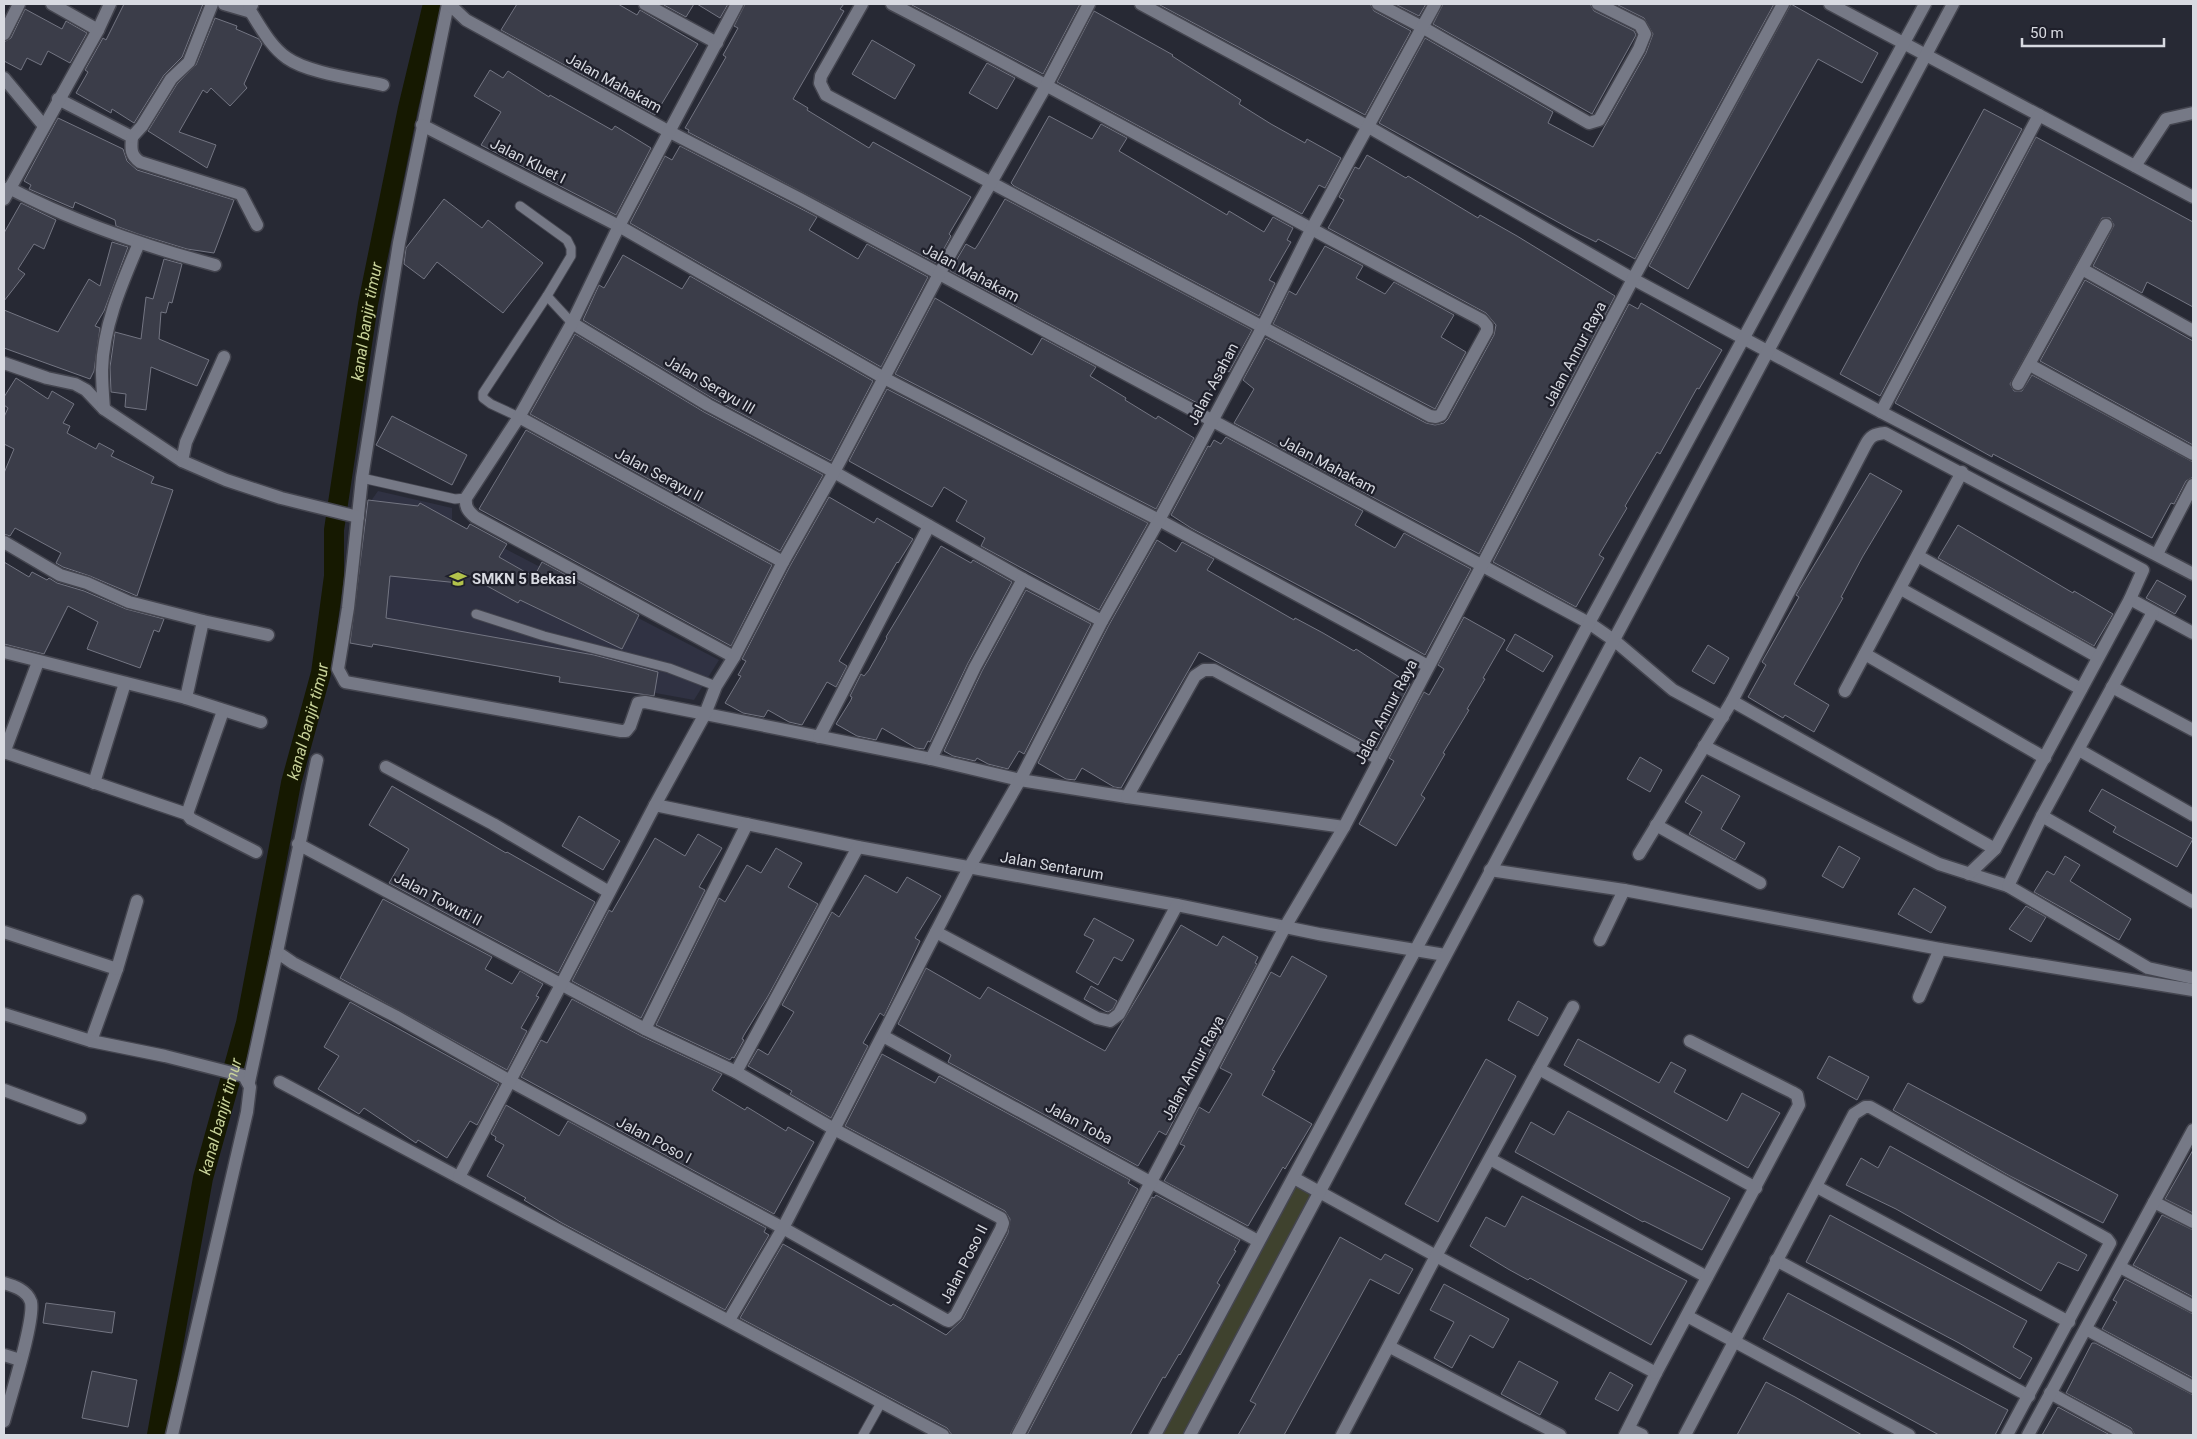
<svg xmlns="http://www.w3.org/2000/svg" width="2197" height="1439" viewBox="0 0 2197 1439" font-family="Roboto,sans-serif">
  <rect width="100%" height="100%" fill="#272934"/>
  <!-- built -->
  <path fill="#303243" d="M378 491 452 508V521L719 660 694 700 346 637 361 515Z"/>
  <!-- green -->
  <path fill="#3f422e" d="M1294 1178 1320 1192 1191 1435H1155Z"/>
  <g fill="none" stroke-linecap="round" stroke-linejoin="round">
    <!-- canal -->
    <path stroke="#161901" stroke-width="20" id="s1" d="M157 1435 203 1178 246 1023 291 783 321 673 334 576V530L368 304 408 108 433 4"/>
  </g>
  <!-- building -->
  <g fill="#3b3d49" stroke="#737582">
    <path d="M124 4H203L182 57 164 75 134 123 112 109 111 113 76 93 88 72 85 70 103 38 106 40Z"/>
    <path d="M517 4H618L637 15 640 10 698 44 655 115 501 30Z"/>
    <path d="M662 4H694L686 17Z"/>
    <path d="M697 4H728L720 18Z"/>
    <path d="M745 4H844L840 9 844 11 793 99 808 108 807 110 869 148 873 142 971 197 949 234 951 236 936 263 688 132 689 130 685 128 726 57 723 55 738 28 734 26Z"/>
    <path d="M910 4H1080L1043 74Z"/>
    <path d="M1158 4H1370L1374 11 1411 31 1365 115Z"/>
    <path d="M1395 4H1426L1419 16Z"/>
    <path d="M1443 4H1590L1594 11 1634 31 1636 35 1592 114 1433 24Z"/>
    <path d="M1616 4H1774L1635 259 1598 239 1596 242 1574 231 1379 123 1425 38 1553 112 1548 123 1593 147 1646 53 1653 34 1644 18Z"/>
    <path d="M1791 4 1878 53 1862 83 1818 59 1688 289 1649 266Z"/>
    <path d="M25 9 62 29 66 21 87 33 70 63 48 51 41 65 27 58 21 70 4 61V42L11 38Z"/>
    <path d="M1094 11 1173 55 1172 56 1241 100 1239 104 1271 124 1305 143 1307 139 1341 158 1325 188 1319 185 1302 214 1057 82Z"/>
    <path d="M215 18 237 26 236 29 259 39 262 44 244 84 247 88 230 106 211 88 207 93 203 90 179 132 216 145 207 168 148 131 177 84 196 65Z"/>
    <path d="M872 40 915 65 895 99 852 74Z"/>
    <path d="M987 63 1015 78 997 109 969 93Z"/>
    <path d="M490 70 503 78 508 71 549 97 550 95 612 130 615 126 651 148 616 215 481 145 501 112 474 96Z"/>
    <path d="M1984 109 2022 129 1880 396 1840 374Z"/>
    <path d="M1049 116 1092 139 1101 124 1127 138 1119 151 1227 215 1229 211 1264 232 1273 217 1293 228 1287 240 1291 242 1269 280 1275 283 1259 316 1014 186 1011 183Z"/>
    <path d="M58 118 123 149 127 161 137 170 234 200 214 253 187 249 138 234 116 226 115 220 75 202 73 208 29 189 31 185 24 181Z"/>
    <path d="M2036 137 2193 222V307L2147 282 2142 293 2093 266 2114 225 2110 218H2102L2010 384 2014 391H2022L2032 375 2193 462V477L2186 481 2174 504 2171 503 2152 538 1993 454 1992 457 1895 403Z"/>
    <path d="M680 146 817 217 809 230 858 259 867 244 928 277 881 367 630 223 665 156 672 160Z"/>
    <path d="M1367 155 1406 178 1408 176 1478 218 1480 215 1517 236 1615 296 1479 554 1234 423 1254 389 1243 380 1266 338 1426 423 1435 425 1444 423 1448 419 1494 335 1496 325 1486 313 1328 228 1344 200 1339 197 1355 167 1359 169Z"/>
    <path d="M444 199 482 228 488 220 543 263 503 313 437 262 424 279 404 264 406 248Z"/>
    <path d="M1005 199 1252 330 1229 372 1223 368 1201 405 950 271 966 244 975 249 979 243Z"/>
    <path d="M21 203 56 220 44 249 34 244 18 269 25 274 4 301V233Z"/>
    <path d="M112 242 128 247 104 311 95 326 100 328 94 371 90 379 4 348V310L58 332 89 279 100 286Z"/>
    <path d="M1325 246 1363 266 1356 278 1385 294 1394 282 1454 315 1441 337 1466 352 1435 409 1273 324 1289 291 1296 295Z"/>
    <path d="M623 255 682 289 690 276 873 381 831 461 712 398 583 320 599 285 604 288Z"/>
    <path d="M164 259 182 264 172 303 169 302 166 313 161 312 159 339 209 360 197 386 151 367 146 410 125 407 126 394 111 392 110 367 115 332 141 339 146 297 153 299Z"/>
    <path d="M2085 280 2193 341V445L2040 361Z"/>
    <path d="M935 298 1032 355 1042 338 1096 367 1090 376 1126 398 1125 400 1156 419 1158 416 1194 438 1156 509 895 374Z"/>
    <path d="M1641 303 1722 350 1699 389 1697 388 1660 454 1657 452 1625 506 1627 508 1599 555 1604 558 1576 607 1493 562 1629 304 1638 309Z"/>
    <path d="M575 334 704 412 823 475 780 551 530 414Z"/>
    <path d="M16 378 48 399 52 391 74 404 63 423 70 426 67 433 96 449 99 443 114 451 111 456 154 477 151 483 173 490 137 596 90 576 63 567 56 563 61 553 15 528 10 536 4 534V473L14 449 4 444V417L8 408 4 405V397Z"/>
    <path d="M887 389 1148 523 1099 610 981 546 985 538 956 521 967 501 944 487 932 507 849 461Z"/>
    <path d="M392 416 467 455 452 485 376 445Z"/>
    <path d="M526 430 772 565 731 646 479 509Z"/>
    <path d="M1226 437 1363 511 1355 525 1395 548 1404 533 1471 569 1425 655 1358 617 1191 528 1171 515 1208 446 1210 447 1214 440 1221 444Z"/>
    <path d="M1870 473 1902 491 1863 556 1841 597 1843 598 1794 684 1829 705 1814 732 1785 715 1783 718 1748 697 1766 665 1762 662 1799 597 1796 595Z"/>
    <path d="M829 497 874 523 877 518 913 539 898 563 897 562 839 661 847 666 836 687 827 682 802 725 789 722 768 710 764 717 743 713 725 703 741 676 738 675 746 661 742 659 790 566Z"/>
    <path d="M368 500 418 506 420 503 467 529 470 524 507 544 499 557 534 577 542 562 639 615 622 649 520 600 518 603 460 571 459 583 390 576 386 618 594 655 658 672 654 696 559 682 560 677 373 644 372 647 350 643Z"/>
    <path d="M1958 525 2073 593 2074 591 2113 614 2094 646 1938 558Z"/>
    <path d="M1157 540 1176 552 1182 542 1214 559 1207 570 1294 620 1295 618 1323 633 1354 651 1356 649 1410 684 1376 748 1199 652 1121 788 1114 787 1082 768 1075 780 1066 779 1038 763 1109 625Z"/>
    <path d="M941 546 971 563 973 560 1012 582 968 663 930 742 928 741 924 749 916 748 882 728 876 740 857 736 836 724 851 700 852 697 850 696 861 674 864 676 869 670 887 638 886 637Z"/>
    <path d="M4 562 29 577 32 572 47 580 49 578 57 583 84 591 126 609 164 619 159 632 154 630 140 668 87 649 98 622 68 606 44 654 4 644Z"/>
    <path d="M2157 580 2186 596 2175 614 2146 598Z"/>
    <path d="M1026 590 1091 624 1024 754 1019 751 1008 769 988 764 977 758 975 761 953 756 944 751 982 671Z"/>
    <path d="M1464 617 1505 640 1483 678 1485 679 1467 709 1469 710 1443 753 1445 754 1421 795 1425 798 1396 846 1359 824 1394 761 1389 758 1424 692 1429 695 1444 669 1438 665Z"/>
    <path d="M1515 634 1553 656 1543 672 1506 650Z"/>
    <path d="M1708 645 1729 658 1714 684 1692 671Z"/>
    <path d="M1640 757 1662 770 1650 792 1627 779Z"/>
    <path d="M1702 775 1740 796 1721 829 1745 843 1735 860 1689 834 1702 812 1685 802Z"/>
    <path d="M392 786 506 853 507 852 595 902 558 973 389 883 409 849 369 825Z"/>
    <path d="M2102 789 2193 839 2177 867 2113 832 2116 827 2089 811Z"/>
    <path d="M579 816 620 841 603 870 562 846Z"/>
    <path d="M698 834 722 848 699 887 705 890 641 1018 572 981 609 910 612 912 655 838 685 856Z"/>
    <path d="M1839 846 1860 858 1843 888 1822 876Z"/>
    <path d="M776 848 802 863 788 887 818 904 768 996 744 1035 742 1039 744 1040 734 1058 732 1057 730 1060 656 1025 719 898 725 902 747 865 761 873Z"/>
    <path d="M2065 856 2080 865 2070 881 2131 919 2119 940 2034 892 2047 871 2054 875Z"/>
    <path d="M865 875 897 893 907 877 941 896 915 938 920 941 884 1016 880 1013 863 1043 868 1046 831 1118 790 1094 792 1091 748 1066 758 1049 768 1055 794 1012 782 1005 832 912 839 917Z"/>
    <path d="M1914 888 1946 907 1931 933 1898 914Z"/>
    <path d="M383 899 492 957 485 969 512 984 520 971 543 984 536 996 539 997 521 1028 527 1031 507 1070 340 978Z"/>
    <path d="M2026 906 2046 917 2031 942 2009 929Z"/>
    <path d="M1094 918 1134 940 1122 961 1114 957 1098 985 1076 972 1094 940 1084 935Z"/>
    <path d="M1181 925 1217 946 1223 936 1258 957 1255 963 1257 964 1206 1059 1204 1058 1181 1097 1185 1099 1166 1135 1159 1131 1138 1166 948 1062 951 1055 898 1024 926 968 980 999 988 987 1105 1051Z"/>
    <path d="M1292 956 1327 976 1272 1070 1275 1071 1262 1095 1312 1124 1285 1169 1283 1167 1248 1226 1164 1181 1185 1146 1180 1144 1199 1107 1209 1113 1232 1074 1220 1068 1271 972 1280 977Z"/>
    <path d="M1091 986 1117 1001 1113 1009 1108 1012 1105 1011 1084 999Z"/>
    <path d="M572 999 641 1036 722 1074 712 1090 745 1110 747 1107 786 1131 788 1127 814 1142 774 1214 521 1077 541 1040 547 1043Z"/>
    <path d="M1518 1001 1548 1018 1538 1036 1508 1020Z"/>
    <path d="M350 1002 499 1084 477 1125 470 1121 447 1158 418 1140 416 1143 364 1108 359 1114 318 1089 339 1056 324 1047Z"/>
    <path d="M1578 1039 1659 1083 1671 1062 1686 1070 1674 1092 1727 1121 1742 1093 1780 1113 1748 1168 1564 1065Z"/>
    <path d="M882 1054 935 1083 939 1076 1130 1180 1128 1183 1138 1189 1010 1435H952L947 1428 740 1318 783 1244 891 1306 893 1304 946 1335 963 1319 1008 1233 1010 1219 1005 1211 845 1126Z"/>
    <path d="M1829 1056 1869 1077 1857 1100 1817 1078Z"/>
    <path d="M1486 1059 1516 1076 1438 1222 1405 1204Z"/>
    <path d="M1908 1083 2118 1195 2103 1223 2010 1176 1893 1110Z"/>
    <path d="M506 1105 559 1136 568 1121 766 1228 764 1232 769 1235 725 1310 562 1223 524 1200 526 1198 487 1176 504 1145 495 1140 496 1137 491 1134Z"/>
    <path d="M1568 1111 1730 1198 1702 1250 1644 1221 1643 1222 1515 1152 1531 1122 1554 1135Z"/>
    <path d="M1890 1146 2087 1255 2078 1271 2058 1262 2041 1291 1896 1209 1846 1185 1861 1158 1878 1168Z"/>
    <path d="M2193 1150V1213L2165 1199Z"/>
    <path d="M1156 1195 1240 1240 1234 1250 1236 1251 1217 1283 1220 1285 1180 1355 1179 1354 1165 1378 1163 1377 1130 1435H1027L1152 1197 1154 1198Z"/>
    <path d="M1522 1196 1687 1281 1651 1345 1530 1278 1528 1280 1508 1269 1470 1246 1486 1217 1505 1227Z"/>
    <path d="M1830 1215 2027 1321 2013 1347 2032 1358 2020 1379 1959 1343 1806 1262Z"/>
    <path d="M2162 1215 2193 1230V1297L2133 1265Z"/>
    <path d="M1340 1237 1381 1260 1385 1254 1413 1269 1399 1294 1370 1279 1284 1435H1238L1256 1404 1250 1401Z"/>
    <path d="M2125 1279 2193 1314V1378L2102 1329 2117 1302 2113 1300Z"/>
    <path d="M1444 1284 1509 1319 1493 1348 1470 1335 1452 1368 1434 1358 1454 1322 1430 1310Z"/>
    <path d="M1788 1293 2008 1410 1995 1435H1939L1763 1339Z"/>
    <path d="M46 1303 115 1312 112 1333 43 1323Z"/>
    <path d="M2092 1343H2095L2193 1395V1435H2135L2131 1428 2066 1393Z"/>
    <path d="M1519 1361 1558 1382 1540 1415 1501 1394Z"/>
    <path d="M92 1371 137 1380 128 1427 82 1418Z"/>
    <path d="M1610 1372 1633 1385 1618 1411 1595 1399Z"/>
    <path d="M1766 1382 1795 1397 1862 1435H1737Z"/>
    <path d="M2058 1407 2110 1435H2042Z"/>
  </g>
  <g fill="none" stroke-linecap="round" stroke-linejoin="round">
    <!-- service casing -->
    <g stroke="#44454f" stroke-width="11">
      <g id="service">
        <path d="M547 296 572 323"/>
        <path d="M519 417 491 404 483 398V393L547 296 571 256V248L567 240 520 206"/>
        <path d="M362 478 455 499 466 498"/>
        <path d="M476 614 544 636 669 668 716 686"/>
        <path d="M863 1435 882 1401"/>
      </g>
    </g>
    <!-- minor casing -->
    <g stroke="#44454f" stroke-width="15">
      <g id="minor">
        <path d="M52 4 98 30"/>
        <path d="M224 4 248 11 252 5"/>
        <path d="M448 4 399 243 362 478 348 608 338 669 345 682 621 731H626L630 726 638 703 645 702 931 759 1020 780 1127 797 1344 827"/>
        <path d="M449 4 466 20 668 131 800 199 1589 623 1615 641 1673 690 1723 717"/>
        <path d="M645 4 717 43"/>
        <path d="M862 4 821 76 820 83 826 95 1430 416 1436 417 1441 415 1487 331V326L1482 320C1284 216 1090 106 892 4"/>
        <path d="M1141 4 1367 126 1633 279 1881 412 2193 574"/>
        <path d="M1378 4 1422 27 1589 123 1599 120 1639 49 1645 34 1640 25 1598 4"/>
        <path d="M1830 4 2193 197"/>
        <path d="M249 9C260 26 270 46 287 58 308 73 357 79 383 85"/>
        <path d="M4 34 19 4"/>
        <path d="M4 78 44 126"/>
        <path d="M58 99 132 137C131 148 130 155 140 162L241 194 257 225"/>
        <path d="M422 125 619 226 884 378 1159 520 1428 666"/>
        <path d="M132 137 142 126 171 79 189 62 212 4"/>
        <path d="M2135 166 2166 119 2193 113"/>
        <path d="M9 188C74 222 144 246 215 265"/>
        <path d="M4 199 98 30 110 4"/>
        <path d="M2082 269 2193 331"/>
        <path d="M572 323 708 405 834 472 1023 579 1102 621"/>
        <path d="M4 363 47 378 75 384 86 390 104 409 182 461 226 480 281 498 358 517"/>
        <path d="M2030 365 2193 454"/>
        <path d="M2018 384 2106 225"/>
        <path d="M104 409C103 396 102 383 102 370 103 326 122 283 139 243"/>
        <path d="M1881 412 2039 115"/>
        <path d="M519 417 783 562"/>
        <path d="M182 461 186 442 224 357"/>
        <path d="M4 542 60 575 87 583 129 602 203 621 268 635"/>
        <path d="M2157 554 2193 485"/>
        <path d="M1918 556 2098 657"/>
        <path d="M1901 589 2081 689"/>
        <path d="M2130 599 2193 633"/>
        <path d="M203 621 186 698 261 722"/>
        <path d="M4 652 186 698"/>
        <path d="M1865 654 2045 758"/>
        <path d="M734 657 475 517C468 511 465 507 466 498L519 417 572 323 619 226 737 4"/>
        <path d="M2112 687 2193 730"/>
        <path d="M1845 691 1962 472"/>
        <path d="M1732 701 1995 849"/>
        <path d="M819 737 929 526"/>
        <path d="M1704 746 1939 864 2008 886 2148 968 2193 978"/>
        <path d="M2079 750 2193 815"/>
        <path d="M4 752 187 814 191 819 256 852"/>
        <path d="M4 753 38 662"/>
        <path d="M931 759 975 667 1023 579"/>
        <path d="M386 767 493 824 609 892"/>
        <path d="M94 783 125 683"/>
        <path d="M1127 797 1195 676 1204 670H1214L1379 759"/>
        <path d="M655 805 858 847 1177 905 1319 934 1445 955"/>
        <path d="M187 814 223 711"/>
        <path d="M2042 816 2193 902"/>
        <path d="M1656 825 1760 883"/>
        <path d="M298 844 645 1029 736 1072 834 1129 1001 1218 1003 1223 1001 1229 956 1315 949 1321 946 1320 783 1228 510 1081 395 1016 293 963 277 952 317 760"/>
        <path d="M1639 854 1732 701 1865 446C1870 436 1874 434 1885 433L2143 570 2130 599 1995 849 1969 874"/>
        <path d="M1490 870 1624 890 1940 949 2193 990"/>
        <path d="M2008 886 2042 816 2153 612"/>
        <path d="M137 901 117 969 91 1041 165 1056 244 1076 250 1087 247 1112 172 1435"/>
        <path d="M4 932 117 969"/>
        <path d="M936 932 1097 1018 1110 1021 1119 1014 1177 905"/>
        <path d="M1600 940 1624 890"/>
        <path d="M1919 997 1940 949"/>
        <path d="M4 1014 91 1041"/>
        <path d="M645 1029 747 824"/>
        <path d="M883 1036 1258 1241"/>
        <path d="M1539 1069 1756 1188"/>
        <path d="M736 1072 858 847"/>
        <path d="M249 1082 277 952"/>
        <path d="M280 1082 943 1435"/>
        <path d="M4 1090 80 1118"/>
        <path d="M1490 1159 1707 1277"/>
        <path d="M459 1177 562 983 655 805 705 714 716 686 734 657 783 562 834 472 939 274 1047 84 1089 4"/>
        <path d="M1294 1178 1436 1256 1656 1373 1625 1435"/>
        <path d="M1817 1187 2069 1322"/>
        <path d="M2154 1202 2193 1222"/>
        <path d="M1776 1260 2029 1396"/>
        <path d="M2120 1267 2193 1306"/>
        <path d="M4 1283C14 1286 27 1290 31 1302 35 1321 10 1398 4 1421"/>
        <path d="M1687 1316 1909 1435"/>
        <path d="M729 1320 783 1228 969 868 1020 780 1102 621 1159 520 1262 328 1311 230 1435 4"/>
        <path d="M2086 1329 2193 1387"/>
        <path d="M1390 1347 1560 1435"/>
        <path d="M4 1355 20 1360"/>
        <path d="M1656 1373 1799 1105 1797 1095 1792 1092 1690 1041"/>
        <path d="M2050 1393 2127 1435"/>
        <path d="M1629 1429 1642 1435"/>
        <path d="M1018 1435 1285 927 1344 827 1633 279 1783 4"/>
        <path d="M1155 1435 1452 882 1589 623 1925 4"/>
        <path d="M1190 1435 1953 4"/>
        <path d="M1342 1435 1436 1256 1573 1007"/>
        <path d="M1685 1435 1854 1114 1865 1107H1870L2107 1239 2110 1243 2007 1435"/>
        <path d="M2028 1435 2193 1130"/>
      </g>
    </g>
    <!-- service -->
    <use href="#service" stroke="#767986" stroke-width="9"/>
    <!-- minor -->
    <use href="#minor" stroke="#767986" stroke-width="12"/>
  </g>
  <!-- icons -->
  <defs>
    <g id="school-bare" transform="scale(1.35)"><path d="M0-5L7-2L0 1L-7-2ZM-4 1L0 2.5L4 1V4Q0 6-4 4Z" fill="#b2c24b" stroke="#1e1f2a" stroke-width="2.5" paint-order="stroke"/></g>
  </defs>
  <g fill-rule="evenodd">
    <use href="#school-bare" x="458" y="579"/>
  </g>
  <g text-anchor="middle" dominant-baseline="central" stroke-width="4.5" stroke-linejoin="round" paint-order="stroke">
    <!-- street labels -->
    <g font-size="15" fill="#d8dae1" stroke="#1e1f2a">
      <text transform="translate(614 83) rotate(29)">Jalan Mahakam</text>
      <text transform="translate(528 161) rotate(27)">Jalan Kluet I</text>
      <text transform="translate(971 273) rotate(28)">Jalan Mahakam</text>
      <text transform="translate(1575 354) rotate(-62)">Jalan Annur Raya</text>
      <text transform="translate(1213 384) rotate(-62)">Jalan Asahan</text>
      <text transform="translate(710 385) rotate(30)">Jalan Serayu III</text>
      <text transform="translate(1328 465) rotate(28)">Jalan Mahakam</text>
      <text transform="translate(659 475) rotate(28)">Jalan Serayu II</text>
      <text transform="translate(1386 712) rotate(-62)">Jalan Annur Raya</text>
      <text transform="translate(1052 866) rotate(10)">Jalan Sentarum</text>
      <text transform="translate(438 899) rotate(28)">Jalan Towuti II</text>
      <text transform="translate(1193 1068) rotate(-62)">Jalan Annur Raya</text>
      <text transform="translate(1079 1123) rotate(28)">Jalan Toba</text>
      <text transform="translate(654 1140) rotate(28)">Jalan Poso I</text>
      <text transform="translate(964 1264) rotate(-63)">Jalan Poso II</text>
    </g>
    <!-- poi labels -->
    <g font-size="15" font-weight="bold" fill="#d8dae1" stroke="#1e1f2a" text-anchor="start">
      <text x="472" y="579">SMKN 5 Bekasi</text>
    </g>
    <!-- water labels -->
    <g font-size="16" font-style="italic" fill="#c8d29a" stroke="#1e1f2a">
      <text stroke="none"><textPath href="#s1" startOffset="1135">kanal banjir timur</textPath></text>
      <text stroke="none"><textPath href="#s1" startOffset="730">kanal banjir timur</textPath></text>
      <text stroke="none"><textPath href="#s1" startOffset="325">kanal banjir timur</textPath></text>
    </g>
  </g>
  <!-- border -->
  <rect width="2197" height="1439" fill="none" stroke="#d8dae1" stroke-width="10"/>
  <!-- scale -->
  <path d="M2022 38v8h142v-8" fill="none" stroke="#d8dae1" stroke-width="2.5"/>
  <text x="2030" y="38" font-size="15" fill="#d8dae1" stroke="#1e1f2a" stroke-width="4" paint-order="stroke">50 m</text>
</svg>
